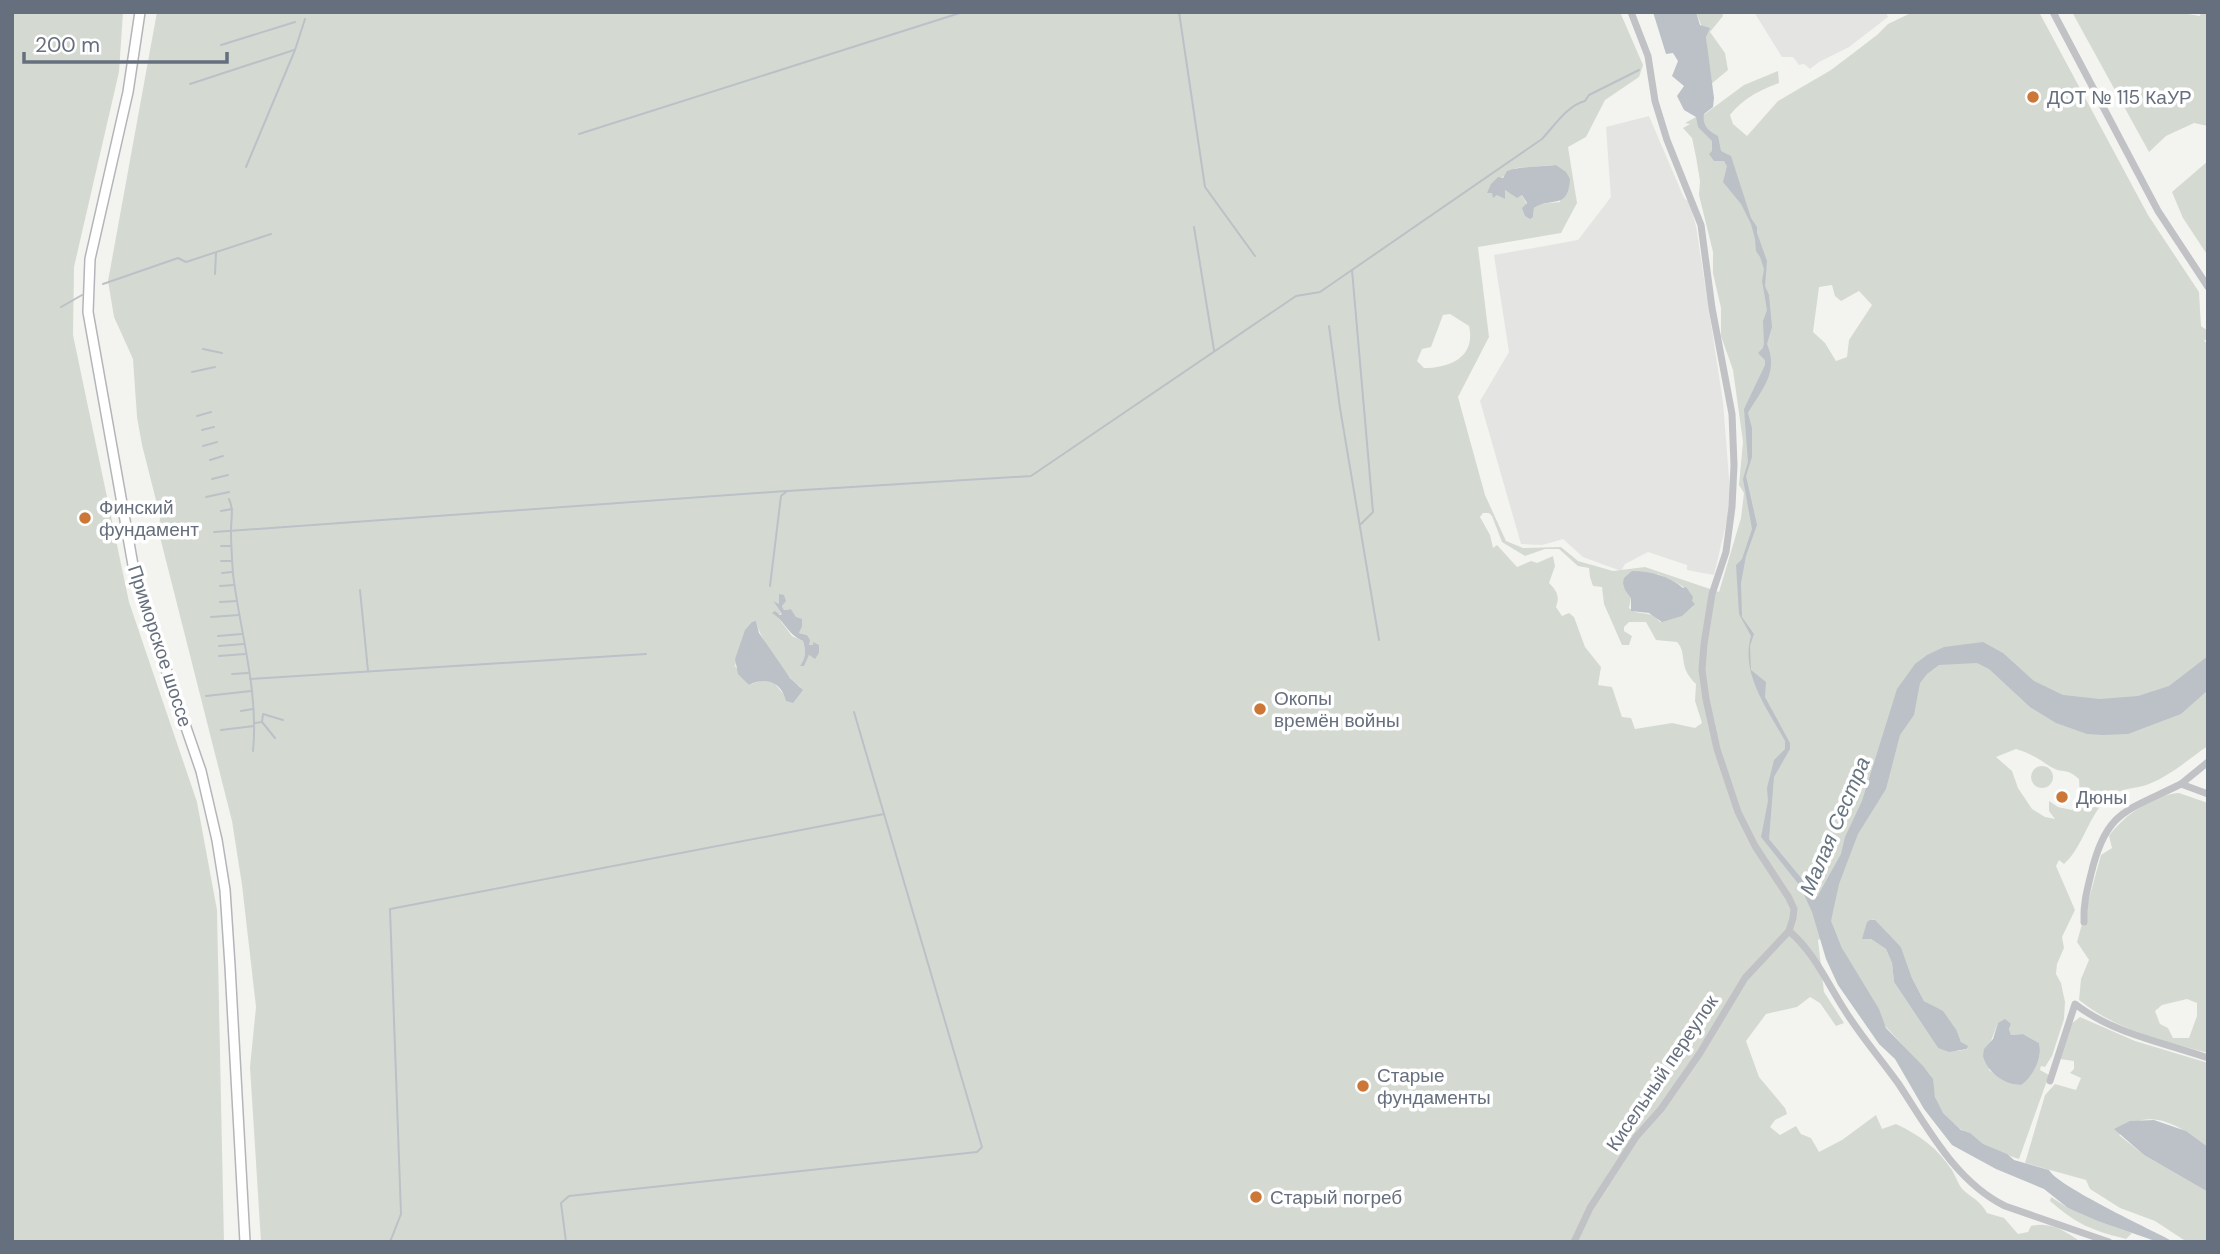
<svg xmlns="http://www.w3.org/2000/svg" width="2220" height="1254" viewBox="0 0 2220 1254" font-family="'DM Sans',sans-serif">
  <rect width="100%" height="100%" fill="#f3f4f0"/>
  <!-- built -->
  <g fill="#e4e4e3">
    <path d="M1754 12H1886L1888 17 1849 47 1819 62 1810 69 1804 64 1799 65 1793 57H1782Z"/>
    <path d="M1649 116 1684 198 1689 202 1696 226 1723 402 1731 503 1714 575 1687 570V565L1648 552 1625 564 1621 571 1583 557 1563 539 1542 545 1521 544 1480 401 1509 352 1494 255 1578 240 1611 197 1606 127Z"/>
  </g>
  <!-- green -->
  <g fill="#d4dad2" fill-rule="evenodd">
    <path d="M12 12H123L119 72 74 267 73 335 129 602 197 802 217 910 224 1242H12Z"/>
    <path d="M157 12H1620L1643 65 1639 77 1605 100 1586 137 1568 147 1577 203 1561 233 1478 247 1489 337 1458 397 1485 495 1506 541 1523 548 1561 547 1578 561 1613 571 1645 567 1719 592 1741 518 1744 493 1739 485 1743 442 1733 370 1721 336V308L1713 273V252L1699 195 1700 181 1696 157 1692 138 1683 128 1690 124 1685 123 1696 117 1698 119 1744 85 1778 71 1779 83C1758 91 1744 98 1730 115L1733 124 1747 136 1778 101 1831 70 1877 35 1888 24 1913 12H2039L2148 215 2199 292 2201 326 2208 331V340H2204L2208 346V746C2188 759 2172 775 2149 784 2136 789 2119 788 2109 797 2088 815 2084 846 2064 864L2059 860 2056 866 2075 910 2062 937 2064 948 2057 964 2056 974 2061 983 2065 1002 2064 1019 2052 1056 2045 1067 2041 1066 2040 1070 2049 1075 2019 1159 1989 1149 1959 1128 1938 1109 1930 1075 1877 1017 1850 966 1835 932 1818 940 1824 992 1844 1023 1836 1026 1820 1003 1810 997 1797 1007 1766 1014 1746 1041 1759 1077 1785 1108 1787 1114 1775 1120 1770 1127 1780 1135 1796 1126 1801 1134 1811 1138 1819 1152 1842 1140 1876 1115 1882 1129 1896 1124C1920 1135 1938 1149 1952 1170 1955 1175 1957 1181 1960 1186 1968 1197 1979 1198 1987 1213L2004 1218 2018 1234 2028 1232 2031 1226C2051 1221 2065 1231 2081 1242H261L250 1067 256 1007 242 885 232 821 159 533 160 516 142 445 137 417 133 359 114 317 108 281ZM1556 165 1560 202 1540 204 1534 208 1533 217 1522 195 1517 197 1505 190 1497 195 1490 189 1495 182 1516 168ZM1832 285 1835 296 1841 301 1859 291 1872 305 1849 340 1847 357 1836 361 1825 343 1813 332 1819 287ZM1450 314 1469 326C1476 357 1450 368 1424 368L1417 361 1422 349 1431 347 1443 315ZM1483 513H1489L1492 516 1502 542 1525 556 1545 549H1559L1578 566 1589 568 1590 577 1593 586 1602 587 1604 604 1622 645H1629L1632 636 1624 631V627L1629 622H1646L1656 640 1677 642C1688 654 1677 666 1696 684L1695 701 1702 723 1695 728 1672 723 1635 729 1631 718 1622 717 1612 687 1598 685 1601 667 1585 647 1574 617 1569 613 1562 616 1556 607C1560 596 1557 591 1549 583L1555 566 1553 556 1537 563 1531 561 1517 567 1497 545 1493 548 1490 535 1480 517ZM1658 574C1671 581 1691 586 1691 601L1660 622 1654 615 1635 612 1629 608 1631 598ZM773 601 779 605 780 602 784 610 791 609 802 627 799 633 807 635 809 645H819L814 658 809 655 800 666C806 657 806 651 803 641L792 636 777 616V614H782ZM756 621C758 636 787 679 801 687L786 697 775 684 765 679 749 685 735 666 745 634ZM2016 749C2033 754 2039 760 2053 768 2064 774 2065 767 2079 779L2080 800 2072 810 2058 807 2049 801V811L2055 819 2045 817 2032 809 2018 788 2012 771 1996 757ZM1873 919 1901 947 1912 978 1924 1001 1933 1006 1957 1031 1961 1042 1968 1049 1958 1051 1938 1048 1894 982 1892 963 1886 949 1871 939ZM1998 1023 2011 1024 2009 1029 2011 1035 2023 1034 2039 1043C2043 1058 2033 1077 2020 1085 2008 1085 1999 1078 1989 1070V1046Z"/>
    <path d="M1696 12H1722L1723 16 1710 32 1725 53 1728 70 1710 85 1706 37Z"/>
    <path d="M2072 12H2176L2200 16 2201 12H2208V126L2194 123 2166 136 2149 152Z"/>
    <path d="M2208 161V256L2183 218 2172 192Z"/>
    <circle cx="2042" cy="777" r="11"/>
    <path d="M2179 793 2208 803V1053C2161 1040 2118 1031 2079 1000L2081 979 2089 960 2077 942 2101 855 2112 848 2109 836C2124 815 2153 795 2179 793ZM2187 999 2197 1003V1016L2189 1038H2173L2168 1028 2160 1024 2155 1011 2162 1005Z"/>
    <path d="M2080 1017 2135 1041 2208 1063V1147C2190 1134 2166 1115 2142 1120 2135 1121 2126 1130 2119 1135L2144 1155 2208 1192V1242H2187L2155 1221 2120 1208 2090 1189 2086 1180 2025 1163 2045 1095 2055 1084 2076 1090 2081 1078 2070 1073 2074 1069V1061L2060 1059 2071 1024Z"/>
    <path d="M2051 1197 2068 1208 2132 1233 2126 1239C2091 1230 2078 1225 2050 1201Z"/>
  </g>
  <!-- water -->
  <g fill="#bbc1c7">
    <path d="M1653 12H1696L1700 25 1710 28 1706 37 1714 98 1713 107 1704 114C1702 125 1708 131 1718 136L1721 151 1731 156 1751 218 1757 227V233L1767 261 1765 286 1769 295 1772 327 1767 344C1779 373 1762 389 1748 413L1752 428V457L1746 476 1757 525 1746 556 1741 583 1742 617 1754 634 1750 646 1751 670 1766 682 1765 697 1790 743V749L1774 777 1769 839 1817 897 1841 854 1845 837 1862 801 1897 689 1915 664 1927 655 1944 647 1983 642 2003 653 2034 681 2063 695 2100 699 2138 696 2169 686 2208 656V690L2181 714 2128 734 2103 735 2087 734 2056 723 2030 707 1989 669 1977 663 1939 665 1927 674 1920 683 1914 715 1900 735 1886 789 1858 834 1839 884 1831 921 1842 948 1879 1009 1886 1028 1923 1066 1933 1079 1935 1097 1943 1113 1961 1130 1970 1133 1983 1144 2007 1154 2014 1160 2049 1170C2057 1186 2152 1230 2174 1242H2158L2098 1221 2068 1208 2044 1189 1996 1169 1952 1145 1924 1109 1895 1059 1879 1044 1838 985 1826 959 1812 912 1800 886 1761 837 1768 801 1767 788 1774 760 1785 749V741C1768 709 1740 674 1751 636L1739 614 1736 565 1742 559 1752 529 1743 479 1748 462 1744 409 1765 365V360L1758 353 1763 348 1764 343 1763 321 1767 310 1762 281 1764 269 1760 257 1756 251 1755 239 1751 224 1741 204 1723 182 1727 166 1724 161H1714L1709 154 1712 151V141L1698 127 1696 117 1684 110 1677 96 1684 86 1672 76 1678 61 1673 53 1666 54Z"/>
    <path d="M1556 165 1566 172 1570 179C1568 211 1552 196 1534 208L1533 217 1530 219 1525 216 1522 208 1527 203 1522 195 1517 198 1505 190V199L1497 195 1493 198 1492 193H1487L1491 184 1498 177 1503 178 1507 171C1523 166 1540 167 1556 165Z"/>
    <path d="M1632 571C1650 571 1669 576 1683 588L1686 587 1693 597 1692 601 1695 604 1682 616 1662 622 1649 613 1631 611V598L1625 590 1623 583 1624 578Z"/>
    <path d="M779 594 784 595 786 601 782 606 784 610 791 609 796 617 802 619V627L799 633 807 635 810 640 809 645H813V642L819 645V653L815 659 809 655 804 666H800C806 657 806 651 803 641 786 633 787 623 772 613L775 611 780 615 782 614 773 601 779 604Z"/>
    <path d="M756 621 759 633 790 678 803 690 793 703 786 701C782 682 765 676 749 685L738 674 735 659 745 630 752 622Z"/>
    <path d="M1870 920H1875L1901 947 1912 978 1924 1001 1943 1011 1957 1031 1961 1042 1968 1046 1967 1049 1949 1052 1938 1048 1894 982 1892 963 1886 949 1871 939H1862L1867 922Z"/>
    <path d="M2005 1019 2011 1024 2009 1029 2011 1035 2023 1034 2039 1043C2043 1058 2033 1077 2021 1085 2004 1085 1987 1072 1983 1056L1984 1049 1993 1039 1998 1023Z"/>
    <path d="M2154 1120 2186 1131 2208 1147V1192L2144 1155 2114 1129 2130 1121Z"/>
  </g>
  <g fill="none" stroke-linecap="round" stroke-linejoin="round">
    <!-- stream -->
    <g stroke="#bbc1c7" stroke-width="2">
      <path d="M1179 12 1205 187 1255 256"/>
      <path d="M221 45 295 22"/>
      <path d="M190 84 294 50"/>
      <path d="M579 134 963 12"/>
      <path d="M246 167 295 50 305 19"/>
      <path d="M1194 227 1214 350"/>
      <path d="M1352 270 1373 512 1361 524"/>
      <path d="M215 274 216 253"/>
      <path d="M103 284 178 258 186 262 271 234"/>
      <path d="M61 307 82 295"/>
      <path d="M1329 326 1340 408 1379 640"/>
      <path d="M203 349 222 353"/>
      <path d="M192 372 215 367"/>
      <path d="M197 416 211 412"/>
      <path d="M202 430 214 427"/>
      <path d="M203 446 217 442"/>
      <path d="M210 460 223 456"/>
      <path d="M212 479 228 475"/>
      <path d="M206 497 229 492"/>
      <path d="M229 499C234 510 231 518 231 530 231 544 232 560 233 574 240 632 259 691 253 751"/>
      <path d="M221 511 232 509"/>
      <path d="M214 532 786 491"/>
      <path d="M221 546H231"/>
      <path d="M221 561H232"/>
      <path d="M222 573 232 572"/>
      <path d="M220 586 234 585"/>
      <path d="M770 586 781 496 787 491 1031 476 1296 296 1320 292 1542 139C1554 126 1568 105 1585 101L1589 95 1639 70"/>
      <path d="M360 590 368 671"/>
      <path d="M220 602 237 601"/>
      <path d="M211 617 239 615"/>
      <path d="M218 636 242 634"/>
      <path d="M219 646 244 644"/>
      <path d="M219 656 245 654"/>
      <path d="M232 674 248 673"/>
      <path d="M250 679 646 654"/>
      <path d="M206 696 251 691"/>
      <path d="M241 711 253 709"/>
      <path d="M262 722 263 714 283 720"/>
      <path d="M255 723 262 722 275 738"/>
      <path d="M221 730 254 726"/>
      <path d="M390 1242 401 1214 390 909 884 814"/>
      <path d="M566 1242 561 1203 569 1196 977 1152 982 1147 854 712"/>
    </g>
    <!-- major casing -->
    <g stroke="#b3b5b9" stroke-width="12">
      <path id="major" d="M140 12 128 92 90 259 88 312 136 582 201 771 217 840 225 890 230 966 245 1242"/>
    </g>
    <!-- minor -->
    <g stroke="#c0c2c5" stroke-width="7">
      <path d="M2053 12 2158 211 2208 287"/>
      <path d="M2208 762 2181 784 2208 794"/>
      <path d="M2084 922C2083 905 2087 890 2091 874 2106 810 2127 811 2181 784"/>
      <path d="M1789 931C1813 951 1827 982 1844 1009 1860 1035 1880 1058 1898 1083 1928 1128 1955 1181 2005 1206L2109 1242"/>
      <path d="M2050 1081 2075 1004C2114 1034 2162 1042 2208 1058"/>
      <path d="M1574 1242 1590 1208 1636 1137 1661 1109 1700 1053 1745 978 1789 931 1793 918 1794 909 1789 898 1755 846 1738 812 1717 749 1706 699 1702 670 1704 644 1712 594 1726 552 1732 507 1734 465 1732 414 1712 308 1701 225 1667 140 1655 101 1648 56 1631 12"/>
    </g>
    <!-- major -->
    <use href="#major" stroke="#fff" stroke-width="9"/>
  </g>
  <!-- markers -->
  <g fill="#cc7738" stroke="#fff" stroke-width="2.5">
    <circle cx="2033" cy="97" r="7"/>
    <circle cx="85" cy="518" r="7"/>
    <circle cx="1260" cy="709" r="7"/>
    <circle cx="2062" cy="797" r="7"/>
    <circle cx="1363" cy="1086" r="7"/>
    <circle cx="1256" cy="1197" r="7"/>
  </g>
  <g text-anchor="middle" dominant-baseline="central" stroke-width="7" stroke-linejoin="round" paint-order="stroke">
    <!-- poi labels -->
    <g font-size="19" fill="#666f7d" stroke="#fff" text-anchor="start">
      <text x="2047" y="97">ДОТ № 115 КаУР</text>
      <text x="99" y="507">Финский<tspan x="99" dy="22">фундамент</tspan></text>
      <text x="1274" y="698">Окопы<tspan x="1274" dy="22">времён войны</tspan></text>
      <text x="2076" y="797">Дюны</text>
      <text x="1377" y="1075">Старые<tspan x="1377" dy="22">фундаменты</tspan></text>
      <text x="1270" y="1197">Старый погреб</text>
    </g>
    <!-- street labels -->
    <g font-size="19" fill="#666f7d" stroke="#fff">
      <text transform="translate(160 646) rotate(72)">Приморское шоссе</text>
      <text transform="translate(1662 1073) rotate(-56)">Кисельный переулок</text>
    </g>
    <!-- water labels -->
    <g font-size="21" font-style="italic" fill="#677581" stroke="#fff">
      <text transform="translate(1835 826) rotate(-67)">Малая Сестра</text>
    </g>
  </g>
  <!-- border -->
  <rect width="2220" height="1254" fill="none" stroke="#666f7d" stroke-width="28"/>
  <!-- scale -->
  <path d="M24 52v10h203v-10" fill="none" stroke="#666f7d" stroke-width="3.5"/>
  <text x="35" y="52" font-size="21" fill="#666f7d" stroke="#ffffff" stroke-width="5" paint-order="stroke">200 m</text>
</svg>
